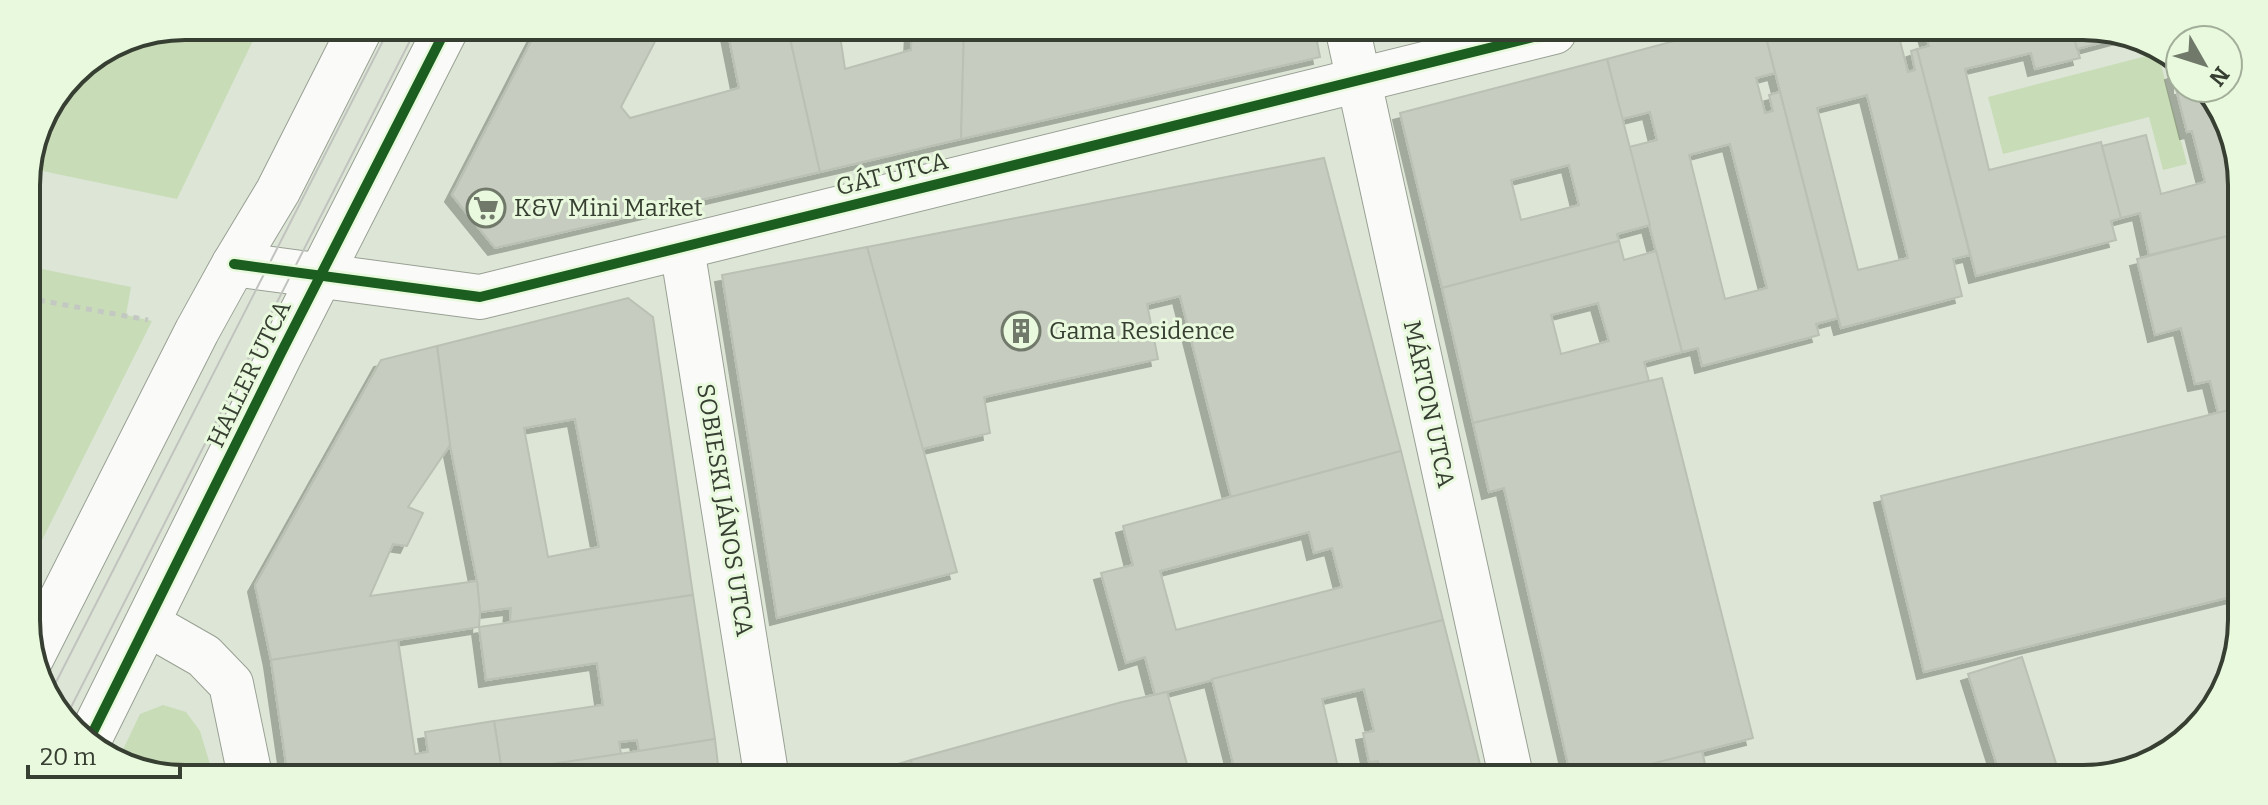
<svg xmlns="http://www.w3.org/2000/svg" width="2268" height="805" viewBox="0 0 2268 805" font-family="Bitter,serif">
  <defs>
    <filter id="shadow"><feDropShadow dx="-7" dy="7" stdDeviation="0" flood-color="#0004"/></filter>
  </defs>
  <rect width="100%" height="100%" fill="#dde6d6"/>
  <!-- green -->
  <g fill="#c8dcb7">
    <path d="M185 26H260L177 199 28 168 43 114 80 66 125 38Z"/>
    <path d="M2158 53 2187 164 2163 170 2149 117 2003 154 1988 97Z"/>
    <path d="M27 266 131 287 126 315 152 321 29 566Z"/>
    <path d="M163 705 186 712 200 731 212 771H134L118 760 140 714Z"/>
  </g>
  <!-- building -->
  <g fill="#c6cdc0" stroke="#bac1b4" stroke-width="2" fill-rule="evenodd" filter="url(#shadow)">
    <path d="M538 28H662L621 107 630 118 739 88 728 33 717 28 788 29 820 172 495 248 452 195Z"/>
    <path d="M788 29H839L845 69 911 50 912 29H964L961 139 820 172Z"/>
    <path d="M964 29 1315 31 1320 57 961 139Z"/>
    <path d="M1708 32 1765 33 1775 73 1756 78 1765 113 1773 111 1769 95 1780 92 1838 318 1816 324 1819 335 1702 366 1698 348 1682 352 1629 147 1657 140 1650 112 1622 119 1607 59ZM1730 144 1767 288 1725 299 1689 155Z"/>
    <path d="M1765 33H1910L1899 37 1908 72 1915 70 1911 51 1917 49 1970 255 1953 259 1962 296 1841 328ZM1867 95 1908 258 1858 270 1817 108Z"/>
    <path d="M1925 33 2073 34 2080 58 2035 69 2031 53 1965 69 1989 170 2101 142 2121 218 2111 221 2116 240 1976 276 1917 49 1929 46Z"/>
    <path d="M2073 34H2133L2077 49Z"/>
    <path d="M1607 59 1650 225 1617 234 1619 241 1442 288 1400 113ZM1569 165 1579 205 1521 220 1511 180Z"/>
    <path d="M2180 70V88H2206L2241 164 2240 233 2149 255 2140 213 2121 218 2102 146 2146 135 2161 194 2205 182 2192 131 2187 132 2172 73Z"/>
    <path d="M1324 158 1401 451 1231 497 1180 296 1147 304 1158 359 984 397 990 433 922 449 867 247Z"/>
    <path d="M2240 233 2237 408 2218 413 2210 381 2195 384 2181 328 2155 335 2137 259Z"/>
    <path d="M1619 241 1624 260 1656 251 1682 352 1644 362 1649 381 1473 423 1442 288ZM1598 303 1609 341 1561 354 1551 315Z"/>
    <path d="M867 247 957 572 777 618 722 275Z"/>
    <path d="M628 298 653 317 693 595 510 622 511 608 480 612 477 581 450 445 437 346ZM575 419 599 547 548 557 524 428Z"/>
    <path d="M437 346 450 445 408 507 423 513 407 546 393 544 370 596 477 581 480 612 479 627 271 660 255 585 381 360Z"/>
    <path d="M1662 378 1753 738 1601 777H1571L1504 488 1489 492 1473 423Z"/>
    <path d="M2237 408 2235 596 1924 672 1881 496Z"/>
    <path d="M1401 451 1443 620 1155 695 1145 657 1126 663 1101 573 1133 565 1123 526ZM1309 532 1314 553 1332 548 1342 587 1176 630 1160 571Z"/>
    <path d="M693 595 715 739 639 751 637 740 619 742 621 754 502 772 494 721 603 705 597 663 486 680 479 627Z"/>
    <path d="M1443 620 1483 776H1382L1378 761 1369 762 1363 733 1374 731 1364 689 1322 699 1340 776 1236 775 1212 679Z"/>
    <path d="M398 640 415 754 428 752 425 732 494 721 502 772 287 771 271 660Z"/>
    <path d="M2022 657 2061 779 2001 778 1968 674Z"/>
    <path d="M1167 692 1190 775 913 774 911 760 1122 702Z"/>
    <path d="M715 739 719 773 498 772 639 751Z"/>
    <path d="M1702 751 1708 777H1601Z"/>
    <path d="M911 760 913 774H865Z"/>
  </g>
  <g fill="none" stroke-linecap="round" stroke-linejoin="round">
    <!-- minor casing -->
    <g stroke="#99a094" stroke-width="46">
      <g id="minor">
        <path d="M1348 31 1511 776"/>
        <path d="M682 248 766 773"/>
        <path d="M234 264 480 297 1554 32"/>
        <path d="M148 624 204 656 231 684 249 771"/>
      </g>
    </g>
    <!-- tertiary casing -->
    <g stroke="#99a094" stroke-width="46">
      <g id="tertiary">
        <path d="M32 657 197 331 234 264 278 191 361 27"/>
        <path d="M89 740 280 355 447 27"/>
      </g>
    </g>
    <!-- path -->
    <path stroke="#c4c8c2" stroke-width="5" stroke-dasharray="6 6" stroke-linecap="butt" d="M27 298 148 320"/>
    <!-- minor -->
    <use href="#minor" stroke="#fafbf9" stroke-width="44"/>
    <!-- tertiary -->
    <use href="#tertiary" stroke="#fafbf9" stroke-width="44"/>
    <!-- tram -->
    <g stroke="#c1c3bf" stroke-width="2">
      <path d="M50 694 390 27"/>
      <path d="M64 721 417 27"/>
    </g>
    <!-- cycleway casing -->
    <g stroke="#e9f9dd" stroke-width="15">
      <g id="cycleway">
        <path d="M234 264 480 297 1554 32"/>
        <path d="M89 740 280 355 447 27"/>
      </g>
    </g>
    <!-- cycleway -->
    <use href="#cycleway" stroke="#1b5e20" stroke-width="10"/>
  </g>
  <!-- icons -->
  <defs>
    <g id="supermarket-ring" transform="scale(2)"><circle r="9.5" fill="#e9f9dd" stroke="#71796b" stroke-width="1.5"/><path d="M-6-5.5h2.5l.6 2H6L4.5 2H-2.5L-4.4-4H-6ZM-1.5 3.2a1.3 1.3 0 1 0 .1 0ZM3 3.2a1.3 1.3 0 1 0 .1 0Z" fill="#71796b"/></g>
    <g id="building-ring" transform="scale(2)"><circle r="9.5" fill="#e9f9dd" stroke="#71796b" stroke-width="1.5"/><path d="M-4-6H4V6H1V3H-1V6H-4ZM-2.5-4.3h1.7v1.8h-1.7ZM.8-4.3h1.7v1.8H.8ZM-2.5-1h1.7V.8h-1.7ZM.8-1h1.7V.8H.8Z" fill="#71796b"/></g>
  </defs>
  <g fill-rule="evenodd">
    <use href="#supermarket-ring" x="486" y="208"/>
    <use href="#building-ring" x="1021" y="331"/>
  </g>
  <g text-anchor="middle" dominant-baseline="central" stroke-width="6" stroke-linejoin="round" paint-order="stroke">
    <!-- street labels -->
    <g font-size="24" fill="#373e32" stroke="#e9f9dd">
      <text transform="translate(892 174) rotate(-14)">GÁT UTCA</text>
      <text transform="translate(249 374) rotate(-64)">HALLER UTCA</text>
      <text transform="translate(1429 404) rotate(78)">MÁRTON UTCA</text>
      <text transform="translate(725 510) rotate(81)">SOBIESKI JÁNOS UTCA</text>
    </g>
    <!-- poi labels -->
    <g font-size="24" fill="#373e32" stroke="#e9f9dd" text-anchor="start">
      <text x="514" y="208">K&amp;V Mini Market</text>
      <text x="1049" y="331">Gama Residence</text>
    </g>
  </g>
  <!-- crop -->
  <path d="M0 0H2268V805H0ZM185 40H2083A145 145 0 0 1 2228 185V620A145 145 0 0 1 2083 765H185A145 145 0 0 1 40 620V185A145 145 0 0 1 185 40Z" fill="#e9f9dd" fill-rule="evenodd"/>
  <path fill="none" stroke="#373e32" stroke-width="4" d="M185 40H2083A145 145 0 0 1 2228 185V620A145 145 0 0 1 2083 765H185A145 145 0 0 1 40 620V185A145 145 0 0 1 185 40Z"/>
  <!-- north arrow -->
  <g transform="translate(2204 64) rotate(129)"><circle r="38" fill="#e9f9dd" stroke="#a2ae99" stroke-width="2"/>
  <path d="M0-6L14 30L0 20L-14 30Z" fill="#71796b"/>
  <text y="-12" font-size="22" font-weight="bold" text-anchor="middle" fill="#373e32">N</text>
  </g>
  <!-- scale -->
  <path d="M28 765v12h152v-12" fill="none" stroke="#373e32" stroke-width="4"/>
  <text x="40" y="765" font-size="24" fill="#373e32" stroke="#e9f9dd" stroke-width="6" paint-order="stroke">20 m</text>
</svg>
